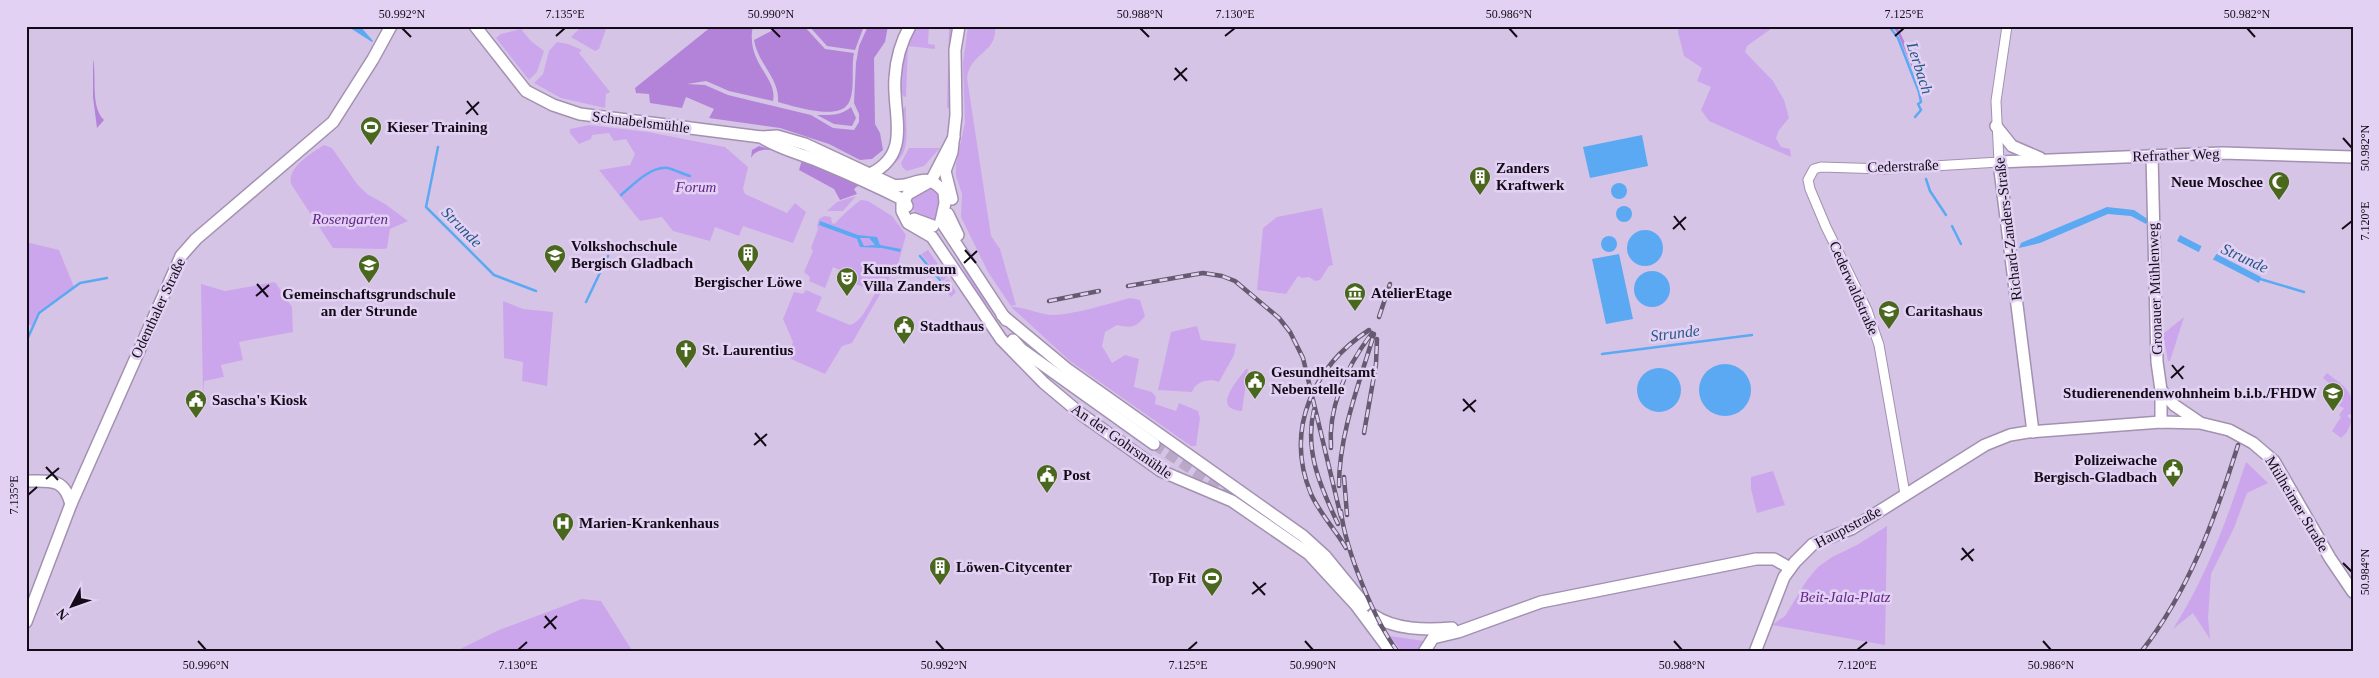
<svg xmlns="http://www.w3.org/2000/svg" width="2379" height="678" viewBox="0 0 2379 678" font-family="Georgia,serif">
  <rect width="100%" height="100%" fill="#d6c4e6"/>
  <!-- green -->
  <g fill="#cca6ec">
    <path d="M582 26H607L599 49 595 51 571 37Z"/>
    <path d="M913 26H929L928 44 935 45V49L908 46 906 97 903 96 901 92 903 51Z"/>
    <path d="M949 26H955L949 108H947Z"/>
    <path d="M968 26H995C998 53 970 52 967 78L991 236 1000 249 1016 305 1011 306 988 272 961 217 962 194 956 176V164L965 123 963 63Z"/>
    <path d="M1679 26H1775L1747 46 1745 52 1773 81 1784 100 1789 118 1779 130 1776 138 1781 147 1790 149 1791 157 1709 121 1701 110 1711 87 1697 81 1702 68 1684 56 1678 32Z"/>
    <path d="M521 29 531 41 544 51 537 72 529 80 496 38 501 34Z"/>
    <path d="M557 42 568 44 582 50 579 53 610 92 606 94 605 108 561 98 534 83 543 74 549 51Z"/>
    <path d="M906 106C905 126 913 155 891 165L901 111Z"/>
    <path d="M589 125 648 132 725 147 748 167 743 189 745 194 787 213 795 203 806 212 793 243 743 226 739 236 715 227 710 241 673 231 662 217 640 221 599 170 630 165 635 154 626 139 614 141 609 133 592 135 591 139 579 144 570 133V129Z"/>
    <path d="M324 145 332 148 357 184 367 194 385 204 408 221 390 229 387 248 384 249 333 248 291 184C287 167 312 153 324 145Z"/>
    <path d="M909 148H940L924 166 907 171 903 168 901 163Z"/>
    <path d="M932 187 941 196 936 218 933 221 915 214 910 199Z"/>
    <path d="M856 196 843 211H827L837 202Z"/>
    <path d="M861 200 868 201 892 216 906 235 899 261 852 343 842 346 825 374 791 359 789 354 793 342 783 319 794 292 803 294 806 290 822 297 816 311 850 325C862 322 869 303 876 292L843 279 845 272 833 267 825 288 809 281 810 277 804 272 813 251 811 248 818 229 817 225 819 219 824 216 831 217 832 223 835 224C837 220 857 202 861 200Z"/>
    <path d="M1322 208 1333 265 1329 266 1320 280 1315 281 1309 277 1302 278 1298 276 1286 294 1257 290 1263 228 1277 217Z"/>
    <path d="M951 241 974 282 1004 328 975 289 948 243Z"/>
    <path d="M26 242 59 250 74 287 38 312 31 327 26 317Z"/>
    <path d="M928 250 947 277 943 281 921 254Z"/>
    <path d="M948 279 956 292 951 297 941 284Z"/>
    <path d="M275 282 292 307 293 332 239 342 243 360 221 365 224 377 204 381 203 396 201 284 225 291Z"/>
    <path d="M1130 298 1140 300 1145 316C1136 328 1131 328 1117 325L1105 332 1102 346 1112 363 1125 355 1139 359 1134 387 1152 392 1156 397 1155 404 1176 411 1179 403 1198 411 1200 418 1196 446H1191L1070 361 1011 307C1018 305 1041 315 1053 315 1072 315 1111 303 1130 298Z"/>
    <path d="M503 301 523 309 553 312 547 386 522 381 523 362 504 358Z"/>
    <path d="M2184 317 2170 361H2168L2163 334Z"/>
    <path d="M1197 326 1201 340 1236 344 1234 355 1219 382C1209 378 1196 381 1192 392L1158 390 1171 332Z"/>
    <path d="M1246 369H1248L1242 411C1211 409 1237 381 1246 369Z"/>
    <path d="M2327 373C2346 388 2353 389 2353 415L2350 414 2347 416 2352 420 2347 432 2341 438 2332 431 2341 417 2339 415 2344 408 2339 406 2343 400 2334 393 2336 389 2323 378Z"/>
    <path d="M2246 462 2268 483 2247 493 2234 528 2211 574 2208 618 2210 639 2193 613 2173 629C2206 577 2227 520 2246 462Z"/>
    <path d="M1773 471 1785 505 1757 513 1751 489V477Z"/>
    <path d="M1887 526 1885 645 1772 625 1785 616 1807 580 1818 567 1832 557 1857 545Z"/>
    <path d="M582 599 601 601 633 652H454L499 630Z"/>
    <path d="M1390 636 1424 641 1420 652H1402Z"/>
  </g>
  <!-- forest -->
  <g fill="#b383d9">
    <path d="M712 26H753C745 63 778 77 773 101L729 91 706 81 687 84 705 85 728 95 811 115 833 128 854 130 859 122V114L854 103 856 63 859 46 868 26H888L885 42 874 58 875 124 880 133 883 150 872 159 860 160 829 144 780 128 709 118 714 109 686 97 682 108 650 103 649 94 636 93 635 88Z"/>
    <path d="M781 26H804L825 49 854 53C851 68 855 86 850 100 843 123 793 106 778 102 780 79 758 64 754 40Z"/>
    <path d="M809 26H864L855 50 827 46Z"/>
    <path d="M1892 26H1897L1899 30 1920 76 1915 75 1898 34Z"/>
    <path d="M93 59C97 78 90 106 104 120L97 128 93 97Z"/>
    <path d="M851 107 856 118 852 126 834 124 817 115C830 115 841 116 851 107Z"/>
    <path d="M759 146 788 154 851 180 859 185 854 189 857 194 840 200 834 189 799 170 802 160C787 155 760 141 751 158L752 150Z"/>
  </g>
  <!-- water -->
  <g fill="#5ba9f2" fill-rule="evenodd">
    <path d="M347 26H360L373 41 372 42Z"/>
    <path d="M1642 135 1648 166 1590 178 1583 147Z"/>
    <circle cx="1619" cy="191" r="8"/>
    <circle cx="1624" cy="214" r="8"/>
    <path d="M2107 207 2134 210 2149 220 2146 224 2131 216 2108 214 2040 243 2019 248 2021 243Z"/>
    <path d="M820 221 858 235 877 237 880 245 901 249 900 252 882 248 860 247 857 239 819 225ZM860 238H869L875 245 864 246Z"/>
    <circle cx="1645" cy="248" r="18"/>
    <path d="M2180 235 2261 277 2259 283 2177 241Z"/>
    <circle cx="1609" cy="244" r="8"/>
    <path d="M1619 254 1633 319 1606 324 1592 259Z"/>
    <circle cx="1652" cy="289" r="18"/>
    <circle cx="1725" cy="390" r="26"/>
    <circle cx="1659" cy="390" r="22"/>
  </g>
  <!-- pier -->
  <path fill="#d6c4e6" d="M2202 245 2217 253 2212 261 2198 254Z"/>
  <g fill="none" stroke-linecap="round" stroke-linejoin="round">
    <!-- stream -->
    <g stroke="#5ba9f2" stroke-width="2.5">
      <path d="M1889 26 1898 38 1919 92 1921 102 1918 104 1921 110 1915 117"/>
      <path d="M438 147 426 207 494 275 536 291"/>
      <path d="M1926 179 1930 191 1946 215"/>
      <path d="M621 195C633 185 650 166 668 168 675 170 683 174 690 176"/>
      <path d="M1952 226 1961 244"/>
      <path d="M920 256 940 280"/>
      <path d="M2257 278 2304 292"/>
      <path d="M586 302 608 256"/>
      <path d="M26 342 39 313 80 283 107 278"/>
      <path d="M1602 354 1752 335"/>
    </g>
    <!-- major-tunnel -->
    <path stroke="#b9a8c7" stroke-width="11" stroke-dasharray="11 5.5" stroke-linecap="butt" d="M1154 444 1238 500"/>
    <!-- minor casing -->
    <g stroke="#a291b1" stroke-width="11">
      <path id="minor" d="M1905 494 1879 345 1867 310 1826 227 1810 189 1808 180 1814 169 1821 167 1885 169 1999 162 1996 101 2007 26"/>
    </g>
    <!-- major casing -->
    <g stroke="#a291b1" stroke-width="14">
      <g id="major">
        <path d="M475 26 526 91 553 105 580 114 761 137 777 136 805 144 893 185C913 190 924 167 944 192L945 203 941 221"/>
        <path d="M1996 126 2012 146 2040 158"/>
        <path d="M761 137C779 149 799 153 818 161 847 173 876 186 904 200L907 206"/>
        <path d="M954 137 931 181 908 194 902 204V211L908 223 932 237 1001 339 1044 383 1081 414 1161 471 1232 501 1309 554 1356 605 1391 652"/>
        <path d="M2152 155 2157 362 2161 390V422"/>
        <path d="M870 174C913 154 892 113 895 78 896 60 901 42 910 26"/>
        <path d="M952 199 945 171 952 152 956 115 955 50 959 26"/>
        <path d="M948 214 958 235"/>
        <path d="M914 219 933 226"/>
        <path d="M941 221 1006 320"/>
        <path d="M1002 315 1067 369 1303 536 1325 556 1365 605"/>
        <path d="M1013 340 1021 349 1154 444"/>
        <path d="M2161 390 2174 405 2199 422"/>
        <path d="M2033 432 1999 162 2222 153 2353 157"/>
        <path d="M30 481C53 481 64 479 71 504"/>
        <path d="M1373 615C1395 630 1425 630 1452 628"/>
        <path d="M26 622 71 504 181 256 196 239 333 122 373 59 391 26"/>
        <path d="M1424 652 1433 638 1458 632 1541 602 1756 559H1774L1790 568"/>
        <path d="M1755 652 1784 577 1795 562 1813 544 1851 529 1985 445 2010 435 2028 432 2161 422 2200 423 2229 430 2253 443 2274 461 2330 558 2353 592"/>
      </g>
    </g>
    <!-- minor -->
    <use href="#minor" stroke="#fff" stroke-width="9"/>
    <!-- major -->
    <use href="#major" stroke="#fff" stroke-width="11"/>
    <!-- rail casing -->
    <g stroke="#655a6f" stroke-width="4.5">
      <g id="rail">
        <path d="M1128 286 1203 273 1222 276 1235 281 1279 318 1290 332 1303 358 1341 517"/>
        <path d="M1049 301 1099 291"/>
        <path d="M1379 317 1390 284"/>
        <path d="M1314 410C1304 451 1321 488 1338 524"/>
        <path d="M1364 433 1376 364 1377 339"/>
        <path d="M1331 448C1328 405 1347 366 1372 333"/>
        <path d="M1344 477 1347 515"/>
        <path d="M1339 486C1339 434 1359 384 1374 334"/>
        <path d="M1341 511C1345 549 1375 622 1398 652"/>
        <path d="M1346 548C1335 529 1320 514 1311 494 1284 429 1314 366 1369 330"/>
        <path d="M2141 652C2189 591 2215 519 2238 445"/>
      </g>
    </g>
    <!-- rail -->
    <use href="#rail" stroke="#e3d1f3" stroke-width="2.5" stroke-dasharray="8" stroke-linecap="butt"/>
  </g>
  <!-- ticks -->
  <path fill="none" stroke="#130c18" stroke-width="2" d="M402 28 411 37M771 28 780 37M1140 28 1149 37M1509 28 1517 37M2247 28 2255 37M556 36 565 28M1225 36 1235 28M1895 36 1904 28M1175 68 1187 81M1174 80 1187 68M467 101 478 115M466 114 479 102M2343 138 2352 148M1674 216 1685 230M1673 229 1686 217M2342 229 2352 221M965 250 976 263M964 263 977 251M257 284 268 297M256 296 269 285M2172 365 2183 379M2171 378 2184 366M1463 399 1475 412M1463 411 1476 400M755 433 766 446M754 445 767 434M46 467 58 480M46 479 59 468M28 495 37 487M1962 548 1973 561M1961 560 1974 549M2343 563 2352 572M1253 582 1265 595M1252 594 1266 583M545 616 556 629M544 628 557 616M198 641 206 650M936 641 944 650M1305 641 1313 650M1674 641 1682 650M2043 641 2051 650M518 650 527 642M1188 650 1197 642M1857 650 1867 642"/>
  <!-- icons -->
  <defs>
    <g id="stadium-pin" transform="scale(1.125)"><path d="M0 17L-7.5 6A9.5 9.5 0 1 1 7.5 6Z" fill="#4a681d" stroke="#e3d1f3"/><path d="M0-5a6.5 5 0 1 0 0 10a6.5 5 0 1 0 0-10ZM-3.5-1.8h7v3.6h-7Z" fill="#fff"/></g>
    <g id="building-pin" transform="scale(1.125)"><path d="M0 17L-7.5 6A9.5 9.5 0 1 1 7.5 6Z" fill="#4a681d" stroke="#e3d1f3"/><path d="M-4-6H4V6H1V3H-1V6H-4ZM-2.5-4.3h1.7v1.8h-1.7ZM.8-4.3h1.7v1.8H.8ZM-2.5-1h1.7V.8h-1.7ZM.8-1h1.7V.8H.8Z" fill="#fff"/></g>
    <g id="mosque-pin" transform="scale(1.125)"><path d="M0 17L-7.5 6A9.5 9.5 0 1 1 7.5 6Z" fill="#4a681d" stroke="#e3d1f3"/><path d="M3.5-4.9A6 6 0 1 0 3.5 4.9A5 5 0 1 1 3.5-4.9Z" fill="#fff"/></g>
    <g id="university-pin" transform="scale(1.125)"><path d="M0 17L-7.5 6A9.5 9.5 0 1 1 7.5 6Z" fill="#4a681d" stroke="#e3d1f3"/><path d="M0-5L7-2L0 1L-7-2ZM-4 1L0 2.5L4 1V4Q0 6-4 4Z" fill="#fff"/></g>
    <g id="school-pin" transform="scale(1.125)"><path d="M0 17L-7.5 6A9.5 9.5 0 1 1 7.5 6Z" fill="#4a681d" stroke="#e3d1f3"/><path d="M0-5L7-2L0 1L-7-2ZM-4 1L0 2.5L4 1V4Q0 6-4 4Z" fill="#fff"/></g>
    <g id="theatre-pin" transform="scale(1.125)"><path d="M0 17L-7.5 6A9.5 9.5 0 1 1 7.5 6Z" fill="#4a681d" stroke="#e3d1f3"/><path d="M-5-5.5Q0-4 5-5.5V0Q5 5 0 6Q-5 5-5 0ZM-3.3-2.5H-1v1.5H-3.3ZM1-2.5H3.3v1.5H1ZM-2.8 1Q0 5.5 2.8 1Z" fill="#fff"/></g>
    <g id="museum-pin" transform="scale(1.125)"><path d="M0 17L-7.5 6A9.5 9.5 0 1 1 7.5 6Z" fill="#4a681d" stroke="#e3d1f3"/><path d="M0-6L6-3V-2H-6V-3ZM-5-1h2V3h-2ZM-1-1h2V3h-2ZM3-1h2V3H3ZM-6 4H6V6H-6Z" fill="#fff"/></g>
    <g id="civic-pin" transform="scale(1.125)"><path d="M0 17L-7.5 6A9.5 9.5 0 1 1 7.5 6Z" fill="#4a681d" stroke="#e3d1f3"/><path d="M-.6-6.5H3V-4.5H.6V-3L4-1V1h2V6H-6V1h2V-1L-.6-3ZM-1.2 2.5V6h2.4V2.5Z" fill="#fff"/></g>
    <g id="church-pin" transform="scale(1.125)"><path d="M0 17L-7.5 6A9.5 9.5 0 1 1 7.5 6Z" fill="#4a681d" stroke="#e3d1f3"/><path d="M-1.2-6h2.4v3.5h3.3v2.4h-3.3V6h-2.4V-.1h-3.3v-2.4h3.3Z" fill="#fff"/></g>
    <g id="hospital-pin" transform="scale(1.125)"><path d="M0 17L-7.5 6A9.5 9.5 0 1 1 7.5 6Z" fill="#4a681d" stroke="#e3d1f3"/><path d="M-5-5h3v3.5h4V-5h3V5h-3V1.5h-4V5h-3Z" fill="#fff"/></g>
  </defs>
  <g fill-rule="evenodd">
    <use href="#stadium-pin" x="371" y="127"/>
    <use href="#building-pin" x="1480" y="177"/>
    <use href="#mosque-pin" x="2279" y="182"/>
    <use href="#building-pin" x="748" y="254"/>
    <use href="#university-pin" x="555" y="255"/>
    <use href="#school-pin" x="369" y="265"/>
    <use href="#theatre-pin" x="847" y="278"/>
    <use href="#museum-pin" x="1355" y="293"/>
    <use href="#school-pin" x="1889" y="311"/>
    <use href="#civic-pin" x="904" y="326"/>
    <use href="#church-pin" x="686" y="350"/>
    <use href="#civic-pin" x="1255" y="381"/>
    <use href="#university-pin" x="2333" y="393"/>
    <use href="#civic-pin" x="196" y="400"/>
    <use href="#civic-pin" x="2173" y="469"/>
    <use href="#civic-pin" x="1047" y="475"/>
    <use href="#hospital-pin" x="563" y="523"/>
    <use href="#building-pin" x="940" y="567"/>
    <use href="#stadium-pin" x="1212" y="578"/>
  </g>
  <g text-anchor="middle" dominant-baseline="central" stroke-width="5" stroke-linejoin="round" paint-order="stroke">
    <!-- street labels -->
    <g font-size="15" fill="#130c18" stroke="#e3d1f3">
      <text transform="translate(641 122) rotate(7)">Schnabelsmühle</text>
      <text transform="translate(2176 155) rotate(-2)">Refrather Weg</text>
      <text transform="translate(1903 166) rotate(-2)">Cederstraße</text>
      <text transform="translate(2008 229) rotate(-97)">Richard-Zanders-Straße</text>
      <text transform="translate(1854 288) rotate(66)">Cederwaldstraße</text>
      <text transform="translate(2155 289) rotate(-92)">Gronauer Mühlenweg</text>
      <text transform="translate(158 308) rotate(-65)">Odenthaler Straße</text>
      <text transform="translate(1122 441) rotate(35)">An der Gohrsmühle</text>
      <text transform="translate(2297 504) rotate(59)">Mülheimer Straße</text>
      <text transform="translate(1848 527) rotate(-28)">Hauptstraße</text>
    </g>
    <!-- poi labels -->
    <g font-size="15" font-weight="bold" fill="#130c18" stroke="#e3d1f3" text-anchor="start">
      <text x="387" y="127">Kieser Training</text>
      <text x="1496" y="168">Zanders<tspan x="1496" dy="17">Kraftwerk</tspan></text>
      <text x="2263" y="182" text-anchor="end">Neue Moschee</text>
      <text x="571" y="246">Volkshochschule<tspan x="571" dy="17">Bergisch Gladbach</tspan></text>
      <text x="863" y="269">Kunstmuseum<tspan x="863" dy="17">Villa Zanders</tspan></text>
      <text x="748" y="282" text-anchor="middle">Bergischer Löwe</text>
      <text x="1371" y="293">AtelierEtage</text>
      <text x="369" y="294" text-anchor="middle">Gemeinschaftsgrundschule<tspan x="369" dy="17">an der Strunde</tspan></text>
      <text x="1905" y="311">Caritashaus</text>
      <text x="920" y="326">Stadthaus</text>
      <text x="702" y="350">St. Laurentius</text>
      <text x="1271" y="372">Gesundheitsamt<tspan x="1271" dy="17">Nebenstelle</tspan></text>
      <text x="2317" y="393" text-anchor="end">Studierenendenwohnheim b.i.b./FHDW</text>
      <text x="212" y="400">Sascha's Kiosk</text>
      <text x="2157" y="460" text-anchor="end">Polizeiwache<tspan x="2157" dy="17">Bergisch-Gladbach</tspan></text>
      <text x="1063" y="475">Post</text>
      <text x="579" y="523">Marien-Krankenhaus</text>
      <text x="956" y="567">Löwen-Citycenter</text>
      <text x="1196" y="578" text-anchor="end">Top Fit</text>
    </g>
    <!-- park labels -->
    <g font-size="15" font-style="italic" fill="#622489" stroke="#e3d1f3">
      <text x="696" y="187">Forum</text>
      <text x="350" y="219">Rosengarten</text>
      <text x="1845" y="597">Beit-Jala-Platz</text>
    </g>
    <!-- water labels -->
    <g font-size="16" font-style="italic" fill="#235888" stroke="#e3d1f3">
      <text transform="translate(1920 68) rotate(72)">Lerbach</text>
      <text transform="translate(462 227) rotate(45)">Strunde</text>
      <text transform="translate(2245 258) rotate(25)">Strunde</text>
      <text transform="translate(1675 333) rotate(-7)">Strunde</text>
    </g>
  </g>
  <!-- border -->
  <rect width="2379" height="678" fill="none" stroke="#e3d1f3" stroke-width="55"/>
  <!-- north arrow -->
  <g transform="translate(72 606) rotate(229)" stroke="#e3d1f3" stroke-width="4" paint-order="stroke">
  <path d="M0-4L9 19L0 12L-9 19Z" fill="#130c18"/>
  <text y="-8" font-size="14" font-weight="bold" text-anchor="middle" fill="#130c18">N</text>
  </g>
  <rect x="28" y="28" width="2324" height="622" fill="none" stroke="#130c18" stroke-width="2"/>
  <g font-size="12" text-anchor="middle" fill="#130c18">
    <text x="402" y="18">50.992°N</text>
    <text x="565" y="18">7.135°E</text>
    <text x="771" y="18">50.990°N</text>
    <text x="1140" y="18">50.988°N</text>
    <text x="1235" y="18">7.130°E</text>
    <text x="1509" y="18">50.986°N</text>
    <text x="1904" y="18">7.125°E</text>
    <text x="2247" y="18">50.982°N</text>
    <text transform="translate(2365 148) rotate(-90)" y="4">50.982°N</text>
    <text transform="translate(2365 221) rotate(-90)" y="4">7.120°E</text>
    <text transform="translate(14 495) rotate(-90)" y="4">7.135°E</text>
    <text transform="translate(2365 572) rotate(-90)" y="4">50.984°N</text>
    <text x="206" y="669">50.996°N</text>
    <text x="518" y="669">7.130°E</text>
    <text x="944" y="669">50.992°N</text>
    <text x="1188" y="669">7.125°E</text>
    <text x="1313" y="669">50.990°N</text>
    <text x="1682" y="669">50.988°N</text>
    <text x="1857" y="669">7.120°E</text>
    <text x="2051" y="669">50.986°N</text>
  </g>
</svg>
